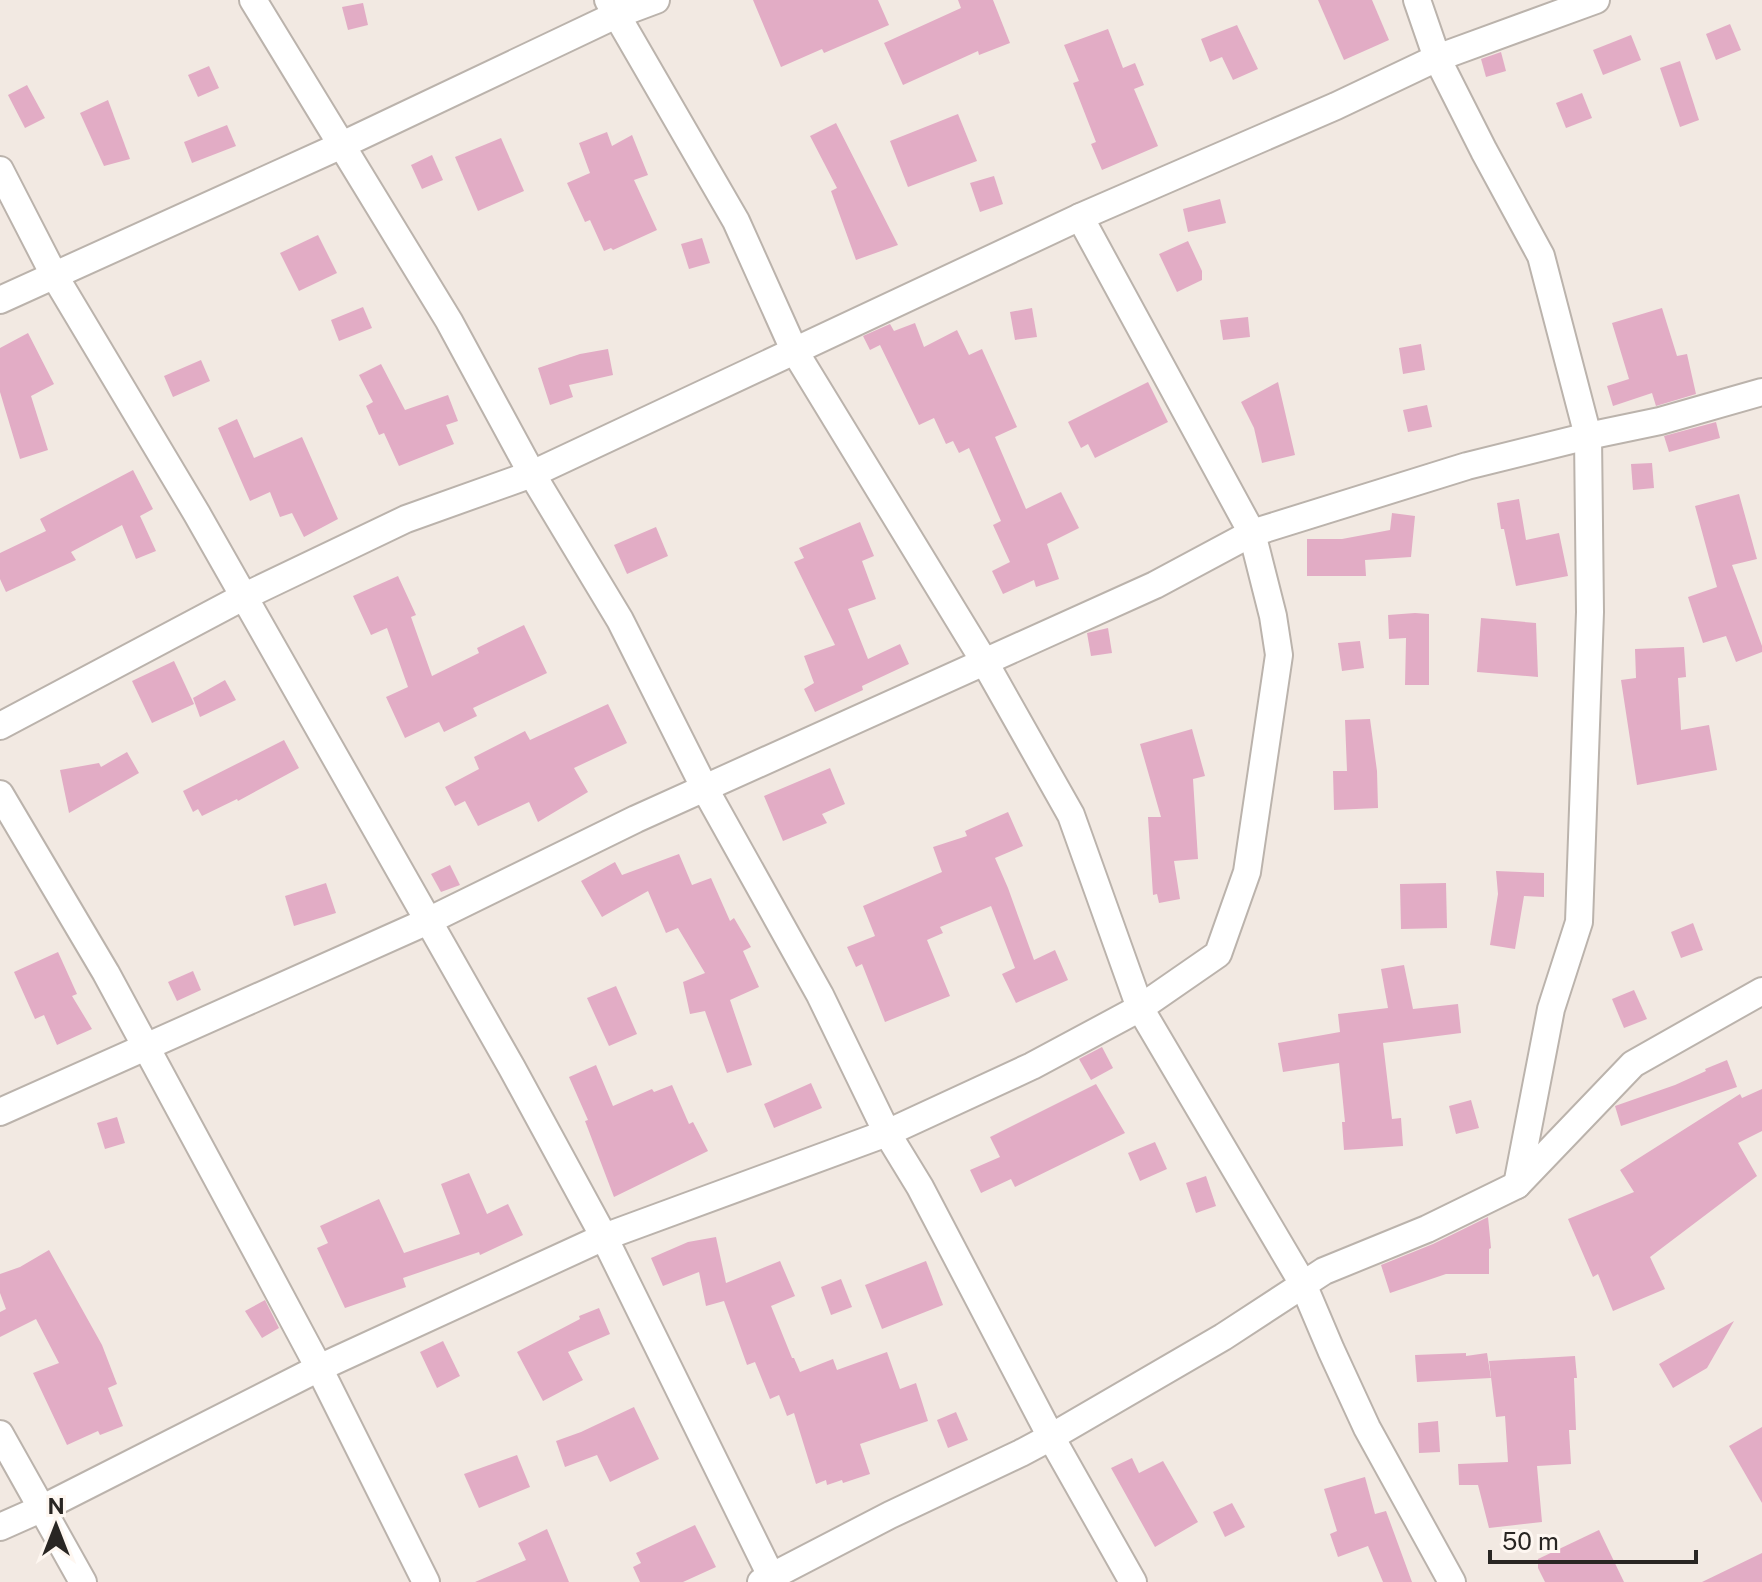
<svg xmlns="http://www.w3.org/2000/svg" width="1762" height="1582" viewBox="0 0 1762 1582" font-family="'Public Sans',sans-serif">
  <rect width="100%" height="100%" fill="#f2e9e2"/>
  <!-- building -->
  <g fill="#e2acc5">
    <path d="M753 0H878L889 25 824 53 822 49 781 67Z"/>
    <path d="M958 0H993L1010 43 979 55 978 51 903 85 884 43 961 8Z"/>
    <path d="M1318 0H1372L1389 40 1344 60Z"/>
    <path d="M363 3 368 25 348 30 342 7Z"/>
    <path d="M1730 24 1741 50 1716 60 1706 34Z"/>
    <path d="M1237 25 1258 69 1233 80 1222 57 1210 62 1201 39Z"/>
    <path d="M1108 29 1123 68 1135 63 1144 85 1134 89 1158 146 1102 170 1091 144 1096 142 1073 83 1079 81 1064 45Z"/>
    <path d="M1631 35 1641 60 1603 75 1593 50Z"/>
    <path d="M1501 52 1506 71 1486 77 1481 59Z"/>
    <path d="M1680 61 1699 120 1680 127 1660 68Z"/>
    <path d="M209 66 219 88 198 97 188 75Z"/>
    <path d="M27 85 45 118 25 128 8 95Z"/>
    <path d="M1582 93 1592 118 1566 128 1556 103Z"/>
    <path d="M108 100 130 159 104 166 80 113Z"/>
    <path d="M958 114 977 161 908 187 890 141Z"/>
    <path d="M836 123 898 245 856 260 831 191 837 188 810 136Z"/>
    <path d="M227 125 236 146 192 163 184 142Z"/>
    <path d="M607 132 612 146 632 135 648 175 634 180 657 230 613 250 611 248 604 251 590 220 585 222 567 183 590 173 579 143Z"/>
    <path d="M501 138 524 191 478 211 455 157Z"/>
    <path d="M432 155 443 180 422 189 411 165Z"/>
    <path d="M994 176 1003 204 980 212 970 183Z"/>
    <path d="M1220 199 1226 223 1188 232 1183 209Z"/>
    <path d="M318 235 337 273 299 291 280 253Z"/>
    <path d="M702 238 710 263 689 269 681 244Z"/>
    <path d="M1188 241 1202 271V280L1177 292 1159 254Z"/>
    <path d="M363 307 372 328 339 341 331 320Z"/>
    <path d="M1032 308 1037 337 1015 340 1010 312Z"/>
    <path d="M1662 308 1677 356 1687 354 1696 394 1656 406 1652 393 1613 406 1607 386 1629 379 1612 323Z"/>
    <path d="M1248 317 1250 337 1223 340 1220 320Z"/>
    <path d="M915 323 924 347 957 330 969 355 982 349 1017 427 995 437 1026 509 1061 492 1079 528 1047 544 1059 579 1036 587 1034 580 1003 594 992 571 1010 562 993 525 1001 521 969 448 959 453 953 441 946 444 934 418 919 425 880 345 870 350 863 336 890 324 894 331Z"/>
    <path d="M28 333 54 384 31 396 48 450 20 459 0 392V348Z"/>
    <path d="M1421 344 1425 370 1403 374 1399 348Z"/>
    <path d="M608 349 613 375 569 385 573 397 550 405 538 368 580 354Z"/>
    <path d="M201 360 210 381 173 397 164 376Z"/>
    <path d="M381 364 405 410 448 395 458 421 446 425 454 444 399 466 384 433 379 435 366 406 373 402 359 375Z"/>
    <path d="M1148 382 1168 422 1095 458 1088 444 1081 448 1068 422Z"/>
    <path d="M1278 382 1295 455 1262 463 1254 428 1241 402Z"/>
    <path d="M1427 405 1432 427 1408 432 1403 410Z"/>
    <path d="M237 419 254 458 302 437 338 519 304 537 292 513 280 517 270 492 250 501 218 428Z"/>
    <path d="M1716 422 1720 438 1669 452 1664 436Z"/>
    <path d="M1652 463 1654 488 1633 490 1631 464Z"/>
    <path d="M133 470 153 509 140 516 156 551 136 559 122 525 71 552 76 560 6 592 0 579V553L46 531 40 519Z"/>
    <path d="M1739 494 1757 559 1732 565 1762 646V652L1736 662 1726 636 1703 643 1688 597 1717 587 1695 506Z"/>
    <path d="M1519 499 1526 540 1559 533 1568 576 1516 586 1504 529H1501L1497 503Z"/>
    <path d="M1392 513 1415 516 1411 557 1365 560 1366 576H1307V539H1342L1390 530Z"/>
    <path d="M860 522 874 556 862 561 876 599 848 609 868 659 900 644 909 664 862 686 863 690 815 712 804 689 814 683 804 656 835 645 794 562 804 558 799 548Z"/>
    <path d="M656 527 668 556 627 574 614 545Z"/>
    <path d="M398 576 416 615 411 617 432 676 479 653 477 648 524 625 547 673 473 708 477 716 444 732 439 722 405 738 386 697 408 687 387 628 371 635 353 596Z"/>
    <path d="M1415 613 1429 614V685H1405L1406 638 1389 639 1388 615Z"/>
    <path d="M1481 618 1536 623 1538 677 1477 672Z"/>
    <path d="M1108 628 1112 653 1091 656 1087 633Z"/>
    <path d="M1360 641 1364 668 1342 671 1338 643Z"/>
    <path d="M1684 647 1686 677 1678 678 1681 730 1709 725 1717 770 1637 785 1621 680 1636 678 1635 649Z"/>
    <path d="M174 661 194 704 152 723 132 681Z"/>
    <path d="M225 680 236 700 200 717 193 698Z"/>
    <path d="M608 704 627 743 574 768 588 792 538 822 529 802 478 826 465 801 455 806 445 787 479 769 474 757 525 731 530 740Z"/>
    <path d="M1370 719 1377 771 1378 808 1334 810 1333 771H1347L1345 720Z"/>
    <path d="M1192 729 1205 776 1193 779 1198 859 1174 861 1180 899 1159 903 1157 894 1153 895 1148 817H1161L1140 744Z"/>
    <path d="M284 740 299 768 238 801 237 799 202 816 198 809 193 812 183 791Z"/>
    <path d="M127 752 139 773 69 813 60 770 99 763 101 767Z"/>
    <path d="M830 768 845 804 822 814 827 823 783 841 764 796Z"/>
    <path d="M1008 812 1023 846 995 858 1008 888 1034 960 1055 950 1068 980 1016 1003 1002 974 1015 968 991 906 940 927 943 933 927 940 950 996 885 1022 862 964 856 967 847 947 875 936 863 906 942 872 933 847 967 836 965 831Z"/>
    <path d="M679 854 692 885 711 878 730 921 734 918 751 947 743 951 759 987 730 1000 752 1065 727 1073 705 1011 690 1014 683 982 705 973 678 928 666 933 648 891 602 917 581 881 615 862 622 875Z"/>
    <path d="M450 865 460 885 441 892 431 874Z"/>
    <path d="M1496 871 1544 873V897L1524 896 1515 949 1490 945 1498 894Z"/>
    <path d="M326 883 336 913 294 926 285 896Z"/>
    <path d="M1446 883 1447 928 1401 929 1400 884Z"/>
    <path d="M1693 923 1703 950 1681 958 1671 932Z"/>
    <path d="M58 952 77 994 72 996 92 1029 57 1045 44 1015 35 1019 14 972Z"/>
    <path d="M1404 965 1413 1009 1458 1004 1461 1033 1383 1043 1392 1119 1401 1118 1403 1146 1344 1150 1342 1122H1345L1339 1063 1283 1072 1278 1043 1340 1032 1338 1014 1388 1008 1381 969Z"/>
    <path d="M193 971 201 990 177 1001 168 982Z"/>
    <path d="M616 986 637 1034 609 1046 587 998Z"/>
    <path d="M1634 990 1647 1019 1624 1028 1612 999Z"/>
    <path d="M1102 1047 1113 1068 1091 1080 1079 1059Z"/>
    <path d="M1727 1060 1737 1087 1621 1126 1615 1106 1675 1085 1706 1071 1705 1069Z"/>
    <path d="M596 1065 613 1106 652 1089 654 1092 672 1085 689 1124 693 1122 708 1151 614 1197 585 1121 588 1120 569 1077Z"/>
    <path d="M811 1083 822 1108 774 1128 764 1104Z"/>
    <path d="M1096 1084 1125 1133 1015 1187 1011 1179 981 1193 970 1170 1000 1157 990 1137Z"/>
    <path d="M1762 1089V1131L1738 1143 1757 1176 1650 1257 1665 1289 1613 1311 1598 1274 1593 1277 1568 1219 1634 1192 1620 1170 1740 1094 1742 1098Z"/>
    <path d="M1471 1100 1479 1128 1456 1134 1449 1106Z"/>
    <path d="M117 1117 125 1143 105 1149 97 1123Z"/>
    <path d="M1155 1142 1167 1169 1140 1181 1128 1153Z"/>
    <path d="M469 1173 487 1214 508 1204 523 1235 480 1255 479 1252 403 1278 406 1287 345 1308 317 1248 328 1243 320 1226 379 1199 404 1253 460 1234 441 1184Z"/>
    <path d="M1206 1176 1216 1206 1196 1213 1186 1183Z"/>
    <path d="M1488 1217 1491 1248 1489 1249V1274H1446L1390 1293 1381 1265 1433 1244Z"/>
    <path d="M716 1237 726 1283 780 1261 795 1296 771 1306 792 1358H794L800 1372 833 1359 837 1370 887 1352 900 1389 916 1383 928 1421 860 1444 870 1474 843 1483 842 1480 827 1485 826 1480 816 1484 794 1413 787 1416 779 1395 770 1399 755 1362 747 1365 724 1301 706 1306 699 1272 663 1286 651 1258 688 1242Z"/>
    <path d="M49 1250 102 1345 117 1384 108 1388 123 1426 100 1435 98 1431 67 1445 33 1373 59 1363 36 1319 0 1337V1312L6 1309 0 1293V1274L20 1267Z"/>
    <path d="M926 1261 943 1305 882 1329 865 1285Z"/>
    <path d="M841 1279 852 1307 831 1315 821 1287Z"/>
    <path d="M265 1300 279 1328 262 1338 245 1311Z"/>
    <path d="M599 1308 610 1334 568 1352 583 1380 543 1401 517 1352 580 1319 579 1316Z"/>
    <path d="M1734 1321 1707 1368 1673 1388 1659 1364Z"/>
    <path d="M443 1341 460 1376 437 1388 420 1352Z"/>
    <path d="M1466 1353V1356L1487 1353 1491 1378 1417 1382 1415 1355Z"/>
    <path d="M1575 1356 1577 1378H1574L1576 1430H1569L1571 1464 1537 1466 1542 1522 1489 1528 1478 1485H1459L1458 1464 1508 1462 1505 1416 1496 1417 1489 1361Z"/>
    <path d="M634 1407 659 1459 610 1482 597 1455 565 1467 556 1441 581 1432Z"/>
    <path d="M956 1412 968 1440 948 1448 937 1420Z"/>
    <path d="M1438 1421 1440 1452 1419 1453 1418 1423Z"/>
    <path d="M1762 1427V1503L1729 1446Z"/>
    <path d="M517 1455 530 1487 479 1508 464 1474Z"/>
    <path d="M1132 1458 1139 1473 1163 1461 1198 1522 1155 1547 1111 1468Z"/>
    <path d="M1365 1477 1375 1514 1386 1511 1412 1582H1383L1368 1546 1338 1557 1330 1534 1337 1531 1324 1489Z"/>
    <path d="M1232 1503 1245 1527 1225 1537 1213 1512Z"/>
    <path d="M695 1525 716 1567 683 1582H640L633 1567 641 1563 636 1553Z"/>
    <path d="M547 1529 569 1582H475L526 1560 518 1543Z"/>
    <path d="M1599 1530 1624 1582H1545L1538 1568V1559Z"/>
    <path d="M1762 1553V1582H1702Z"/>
  </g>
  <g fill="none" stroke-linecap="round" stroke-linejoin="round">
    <!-- street casing -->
    <g stroke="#bbb3ac" stroke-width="30">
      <g id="street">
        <path d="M253 0 449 321 532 474 620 620 705 789 820 995 887 1133 920 1187 1051 1437 1133 1582"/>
        <path d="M608 0 736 221 794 350 984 661 1071 815 1140 1008 1303 1284 1331 1350 1367 1428 1452 1582"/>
        <path d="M1417 0 1437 58 1484 151 1541 256 1588 436 1590 612 1579 922 1551 1009 1517 1185"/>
        <path d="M0 170 54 275 197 514 512 1068 604 1237 774 1582"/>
        <path d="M0 300 342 145 616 15 656 0"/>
        <path d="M0 726 243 597 406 519 532 474 1080 217 1336 106 1437 58 1596 0"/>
        <path d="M0 794 106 973 266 1269 319 1368 426 1582"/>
        <path d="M0 1112 428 921 636 819 1155 585 1252 533 1467 466 1588 436 1660 421 1762 392"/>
        <path d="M0 1434 83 1582"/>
        <path d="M0 1527 43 1508 319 1368 604 1237 887 1133 1032 1066 1140 1008 1218 954 1247 872 1279 655 1273 616 1252 533 1080 217"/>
        <path d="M761 1582 890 1515 1021 1453 1051 1437 1223 1337 1324 1271 1427 1229 1517 1185 1633 1064 1762 991"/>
      </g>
    </g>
    <!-- street -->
    <use href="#street" stroke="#fff" stroke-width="26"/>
  </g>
  <!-- north arrow -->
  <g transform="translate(56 1526)" stroke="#fef7f1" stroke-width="6" paint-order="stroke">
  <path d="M0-6L14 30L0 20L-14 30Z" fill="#292623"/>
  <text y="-12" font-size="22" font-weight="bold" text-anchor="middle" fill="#292623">N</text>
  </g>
  <!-- scale -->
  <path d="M1490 1550v12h206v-12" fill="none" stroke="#292623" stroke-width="4"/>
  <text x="1502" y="1550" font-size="24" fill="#292623" stroke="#fef7f1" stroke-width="6" paint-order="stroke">50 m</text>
</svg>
